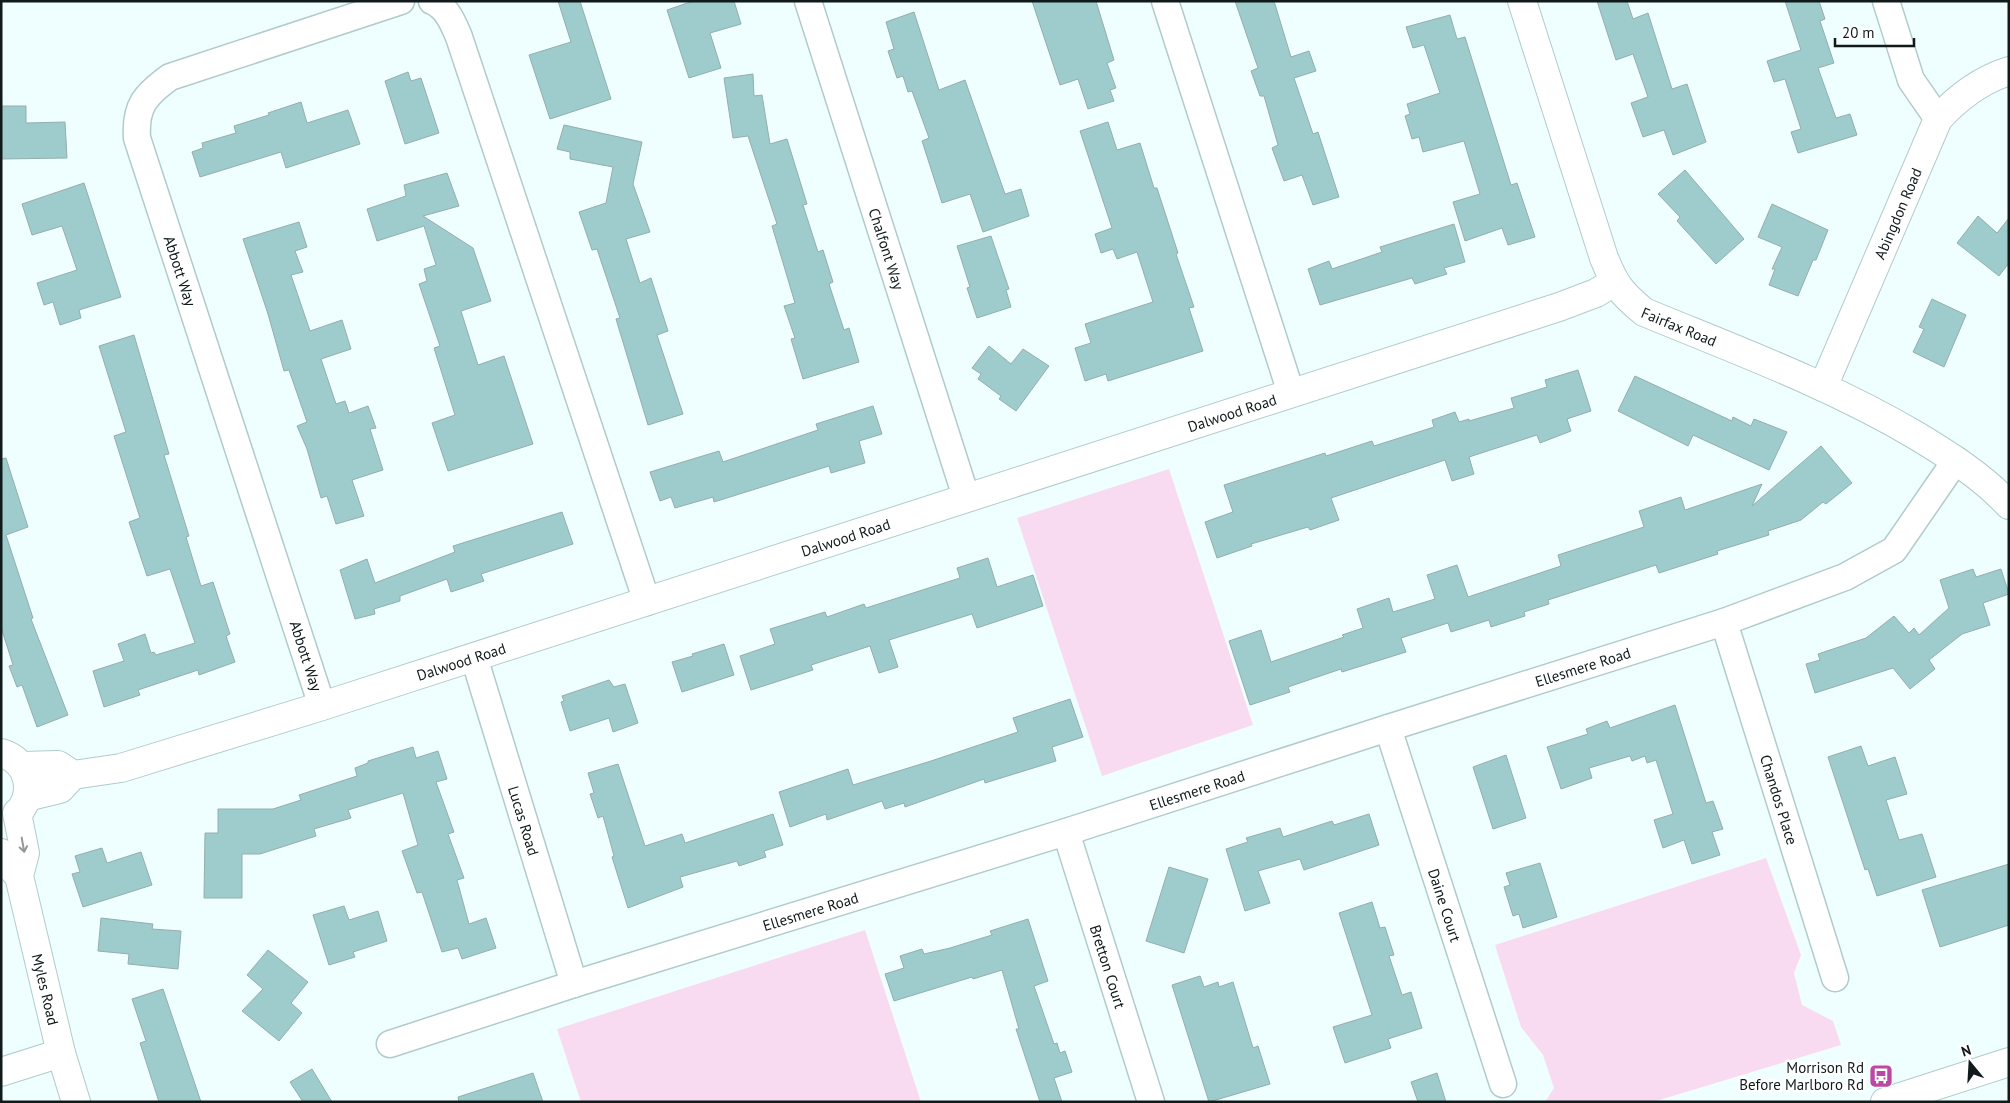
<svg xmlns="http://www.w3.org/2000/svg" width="2010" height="1103" viewBox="0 0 2010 1103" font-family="'PT Sans',sans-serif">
  <rect width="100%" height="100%" fill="#efffff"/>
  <!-- green -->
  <g fill="#f9dbf1">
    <path d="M1169 469 1253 725 1102 776 1017 518Z"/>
    <path d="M1766 858 1801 955 1794 973 1802 1005 1833 1021 1841 1045 1653 1102H1545L1554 1088 1543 1055 1521 1027 1495 945Z"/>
    <path d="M865 930 921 1102H581L557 1029Z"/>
  </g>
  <!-- building -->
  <g fill="#9ecbcc" stroke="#94aeae">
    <path d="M558 1H580L611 99 550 119 529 55 571 42Z"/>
    <path d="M693 1H734L741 24 710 33 721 68 689 78 667 10Z"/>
    <path d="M1032 1H1096L1114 60 1107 63 1116 88 1110 90 1114 101 1088 109 1078 79 1060 85Z"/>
    <path d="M1235 1H1274L1291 57 1309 51 1316 71 1294 78 1313 134 1318 132 1339 197 1313 205 1302 175 1284 181 1272 148 1278 145 1264 96H1260L1251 71 1258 68Z"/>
    <path d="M1597 1H1627L1633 19 1648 13 1672 89 1687 84 1706 142 1673 155 1664 130 1643 137 1631 103 1648 97 1633 54 1616 60Z"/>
    <path d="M1785 1H1819L1825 19 1820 21 1834 63 1818 68 1836 118 1850 114 1857 135 1798 153 1791 132 1801 129 1785 79 1774 82 1767 61 1801 50Z"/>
    <path d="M914 12 939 90 965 80 1005 194 1021 189 1029 216 983 232 970 194 942 203 922 141 929 138 912 91 908 92 903 76 897 78 888 51 894 49 886 22Z"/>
    <path d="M1450 15 1457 39 1465 37 1511 185 1517 183 1535 237 1508 245 1502 228 1465 241 1453 202 1480 194 1464 141 1423 152 1419 137 1412 139 1405 116 1410 114 1407 104 1440 93 1424 45 1413 48 1406 27Z"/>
    <path d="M408 72 411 81 421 78 439 133 405 144 385 81Z"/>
    <path d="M753 74 754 96 762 95 770 144 787 139 807 204 803 205 818 252 823 250 833 282 829 284 844 330 849 328 859 362 803 379 791 339 795 338 784 306 795 303 772 226 777 224 748 136 733 138 724 78Z"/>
    <path d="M301 102 307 123 348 110 360 144 286 168 281 152 200 177 192 152 203 148 202 143 236 133 234 126 269 115 268 113Z"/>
    <path d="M1 106H26V123L65 122 67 158 1 159Z"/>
    <path d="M1108 122 1117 150 1140 143 1154 188H1157L1178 253 1176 254 1194 307 1189 308 1203 351 1108 381 1106 374 1085 381 1075 348 1091 343 1085 324 1153 302 1137 252 1117 259 1113 249 1101 253 1095 234 1112 228 1080 131Z"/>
    <path d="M564 125 642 142 633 184 650 232 626 239 640 283 651 278 668 331 657 335 683 414 648 425 616 319 620 318 597 249 592 250 579 212 606 203 613 167 570 159V152L557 149Z"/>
    <path d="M1685 170 1744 239 1716 264 1677 221 1680 217 1658 194Z"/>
    <path d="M447 173 459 206 423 216 473 248 491 301 461 311 478 365 504 356 533 444 448 471 432 423 455 415 434 348 440 346 419 284 427 281 424 269 436 265 424 226 377 241 367 209 406 196 404 185Z"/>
    <path d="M84 183 121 297 79 310 81 318 60 325 53 302 44 305 37 283 77 270 62 226 32 235 22 204Z"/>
    <path d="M1772 204 1828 230 1816 260H1813L1798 296 1769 285 1775 269H1772L1782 247 1758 237Z"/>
    <path d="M1978 216 1997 233 2009 218V263L1999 276 1957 243Z"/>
    <path d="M299 222 307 247 295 251 303 272 291 275 310 331 342 320 351 349 321 359 336 404 345 401 349 413 368 406 376 428 370 429 383 470 352 480 364 516 336 524 327 496 321 498 307 449 297 426 307 422 289 370 284 371 268 314 243 239Z"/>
    <path d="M1454 224 1465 262 1444 268 1447 274 1415 284 1412 278 1320 305 1308 269 1329 261 1332 269 1382 252 1380 247Z"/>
    <path d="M991 236 1009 289 1006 290 1011 307 977 318 967 288 970 287 957 246Z"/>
    <path d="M1932 299 1966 315 1944 367 1913 352 1924 329 1919 327Z"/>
    <path d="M134 335 169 454 164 455 189 536 186 537 201 586 213 582 230 634 226 636 235 662 199 675 198 670 138 690 140 695 104 707 93 671 124 661 118 644 145 634 151 653 154 652 156 655 195 643 170 569 147 576 129 522 140 518 114 436 126 432 99 346Z"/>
    <path d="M989 346 1011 364 1023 349 1049 366 1016 411 999 399 1001 396 978 379 981 374 972 368Z"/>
    <path d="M1578 370 1591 411 1567 419 1571 431 1540 443 1537 435 1469 457 1474 474 1452 481 1445 460 1331 498 1339 520 1310 530 1308 527 1251 544 1252 546 1217 558 1205 522 1233 512 1224 485 1325 453 1326 456 1372 441 1374 446 1434 427 1432 420 1455 412 1459 422 1469 419V421L1514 408 1511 398 1547 387 1545 380Z"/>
    <path d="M1635 376 1732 421 1733 417 1751 426 1754 419 1787 432 1769 470 1693 435 1688 446 1618 411Z"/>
    <path d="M873 406 882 434 859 441 865 463 831 473 829 466 714 502 713 497 675 508 671 497 660 501 650 472 719 451 723 462 818 430 816 424Z"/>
    <path d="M1821 446 1852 483 1826 504 1823 502 1801 520 1768 531 1769 535 1717 551 1718 554 1659 573 1656 565 1548 600 1549 604 1524 612 1525 616 1491 627 1489 620 1451 632 1448 623 1401 638 1406 652 1342 672 1341 669 1288 687 1290 692 1250 705 1229 641 1261 630 1271 662 1344 637 1342 635 1363 628 1357 609 1389 598 1393 612 1435 599 1427 575 1457 565 1468 597 1561 566 1558 555 1644 527 1639 511 1681 497 1685 510 1762 484 1752 506Z"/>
    <path d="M6 458 28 527 6 535 33 618 31 619 68 715 37 727 22 685 17 687 9 666 13 665 1 627V459Z"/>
    <path d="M562 512 573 544 481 574 484 581 451 592 447 579 400 596V601L374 609 375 614 355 619 340 570 367 559 375 583 455 552 453 546Z"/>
    <path d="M988 558 997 587 1033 575 1043 606 977 628 972 614 889 640 898 667 879 673 870 646 811 665 813 670 751 690 740 656 775 644 770 629 825 612 827 617 864 604 866 608 960 578 957 568Z"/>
    <path d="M1973 569 1976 577 2001 569 2009 594 1983 603 1990 625 1962 634 1929 660 1935 669 1910 689 1893 668 1815 693 1806 664 1820 660 1818 654 1866 638 1894 616 1909 633 1914 628 1919 635 1949 608 1940 580Z"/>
    <path d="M724 644 734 675 682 692 672 662 693 656 692 654Z"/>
    <path d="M609 680 614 687 625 684 638 723 613 732 609 718 570 731 561 702 564 701 562 696Z"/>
    <path d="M1070 699 1083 737 1052 747 1056 761 985 783 984 779 905 807 904 803 885 809 882 801 827 820 826 814 790 827 779 792 848 769 853 785 931 761 1018 732 1013 718Z"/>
    <path d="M1675 705 1706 803 1713 801 1723 829 1712 832 1720 855 1692 864 1684 840 1663 848 1654 820 1673 814 1656 760 1647 763 1645 756 1632 761 1630 756 1589 768 1592 778 1561 789 1547 747 1588 734 1586 729 1607 721 1610 728Z"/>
    <path d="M1861 746 1868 766 1895 757 1907 794 1886 800 1899 840 1922 834 1936 877 1877 896 1868 869 1865 870 1828 757Z"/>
    <path d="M413 747 416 758 438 751 447 779 436 782 454 832 448 834 464 878 457 880 469 924 486 918 496 948 462 959 458 948 442 952 422 892 417 893 402 851 418 845 403 793 348 810 351 818 314 829 316 836 260 854H242V898H204L205 833H218V809H273L301 800 299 795 357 776 355 768 368 763V761Z"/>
    <path d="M1506 755 1526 818 1493 829 1473 767Z"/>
    <path d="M618 764 645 846 682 834 685 843 773 814 783 845 764 851 766 857 739 866 737 861 680 877 683 887 628 908 612 857 614 856 603 816 598 818 590 794 594 793 588 773Z"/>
    <path d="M1369 814 1379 845 1304 870 1300 859 1258 871 1270 903 1245 911 1226 849 1248 842 1246 838 1280 828 1283 837 1332 821 1334 825Z"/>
    <path d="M102 848 107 863 141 852 152 885 83 907 72 874 80 872 75 856Z"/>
    <path d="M1540 863 1557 917 1523 928 1519 914 1513 916 1504 887 1510 885 1506 873Z"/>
    <path d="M2009 864V925L1940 947 1922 890Z"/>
    <path d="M1169 867 1208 879 1184 953 1146 941Z"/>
    <path d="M1372 902 1380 928 1385 927 1394 955 1389 956 1402 995 1411 992 1422 1028 1388 1039 1391 1048 1345 1063 1333 1027 1372 1015 1339 913Z"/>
    <path d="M344 906 349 920 378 911 387 941 353 952 355 957 329 965 313 915Z"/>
    <path d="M101 918 153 924 152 929 181 931 178 969 128 964 129 954 98 951Z"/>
    <path d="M1028 919 1048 981 1034 986 1054 1044 1057 1043 1060 1053 1065 1051 1072 1072 1054 1078 1062 1102H1040L1016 1029H1019L1002 970 973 979 972 977 894 1001 885 974 904 968 900 956 922 949 924 954 950 948 992 935 990 931Z"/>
    <path d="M268 950 308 982 291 1003 302 1013 279 1041 242 1011 263 989 247 975Z"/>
    <path d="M1200 976 1204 987 1218 982 1219 987 1233 982 1253 1048 1258 1046 1270 1084 1209 1102 1172 985Z"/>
    <path d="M163 989 201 1102H159L140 1043 146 1041 132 999Z"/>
    <path d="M312 1069 332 1102H303L290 1082Z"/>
    <path d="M533 1073 543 1102H459L458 1097Z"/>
    <path d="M1437 1073 1446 1102H1418L1411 1082Z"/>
  </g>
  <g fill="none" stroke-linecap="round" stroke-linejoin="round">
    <!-- minor casing -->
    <g stroke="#b1cbcb" stroke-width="29">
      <g id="minor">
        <path d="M432 1C447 7 453 23 459 37L647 602"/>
        <path id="s1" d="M808 1 966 497"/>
        <path d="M1165 1 1291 393"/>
        <path d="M1886 1 1911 80 1938 119"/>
        <path id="s2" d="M1724 622 1835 978"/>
        <path id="s3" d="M474 657 574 984"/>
        <path d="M322 706 137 138C135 106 145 95 170 77L401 1"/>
        <path id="s4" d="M1388 728 1503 1084"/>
        <path id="s5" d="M1066 832 1151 1102"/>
        <path id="s6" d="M390 1044 574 984 1066 832 1388 728 1724 622 1845 577 1894 550 1956 460"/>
      </g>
    </g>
    <!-- tertiary casing -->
    <g stroke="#b1cbcb" stroke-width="30">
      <g id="tertiary">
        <path id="s7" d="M1522 1 1604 258C1615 285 1621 293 1644 312 1736 350 1831 385 1917 436 1950 456 1983 477 2009 505"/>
        <path id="s8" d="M1823 387 1938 119C1957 98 1981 80 2009 71"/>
        <path d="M1 753C29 761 36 792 18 813"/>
        <path d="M22 766 58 765 73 775"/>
        <path id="s9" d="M27 797 60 789 73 775 121 768 322 706 1559 307 1596 293 1614 282"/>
        <path id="s10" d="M17 813 25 853 19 876 61 1053 76 1102"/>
        <path d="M1 853 4 860 19 876"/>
        <path d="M1 1072 61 1053"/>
      </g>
    </g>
    <!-- primary casing -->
    <g stroke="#b1cbcb" stroke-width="30">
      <path id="primary" d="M1885 1102 2009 1062"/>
    </g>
    <!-- minor -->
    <use href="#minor" stroke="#fff" stroke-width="26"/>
    <!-- tertiary -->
    <use href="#tertiary" stroke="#fff" stroke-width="28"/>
    <!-- primary -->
    <use href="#primary" stroke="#fff" stroke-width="28"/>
  </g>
  <!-- one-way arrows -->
  <defs><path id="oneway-shaft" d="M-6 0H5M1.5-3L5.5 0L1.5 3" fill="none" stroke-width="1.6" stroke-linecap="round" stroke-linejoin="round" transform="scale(1.25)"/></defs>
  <use stroke="#939898" href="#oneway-shaft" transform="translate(23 845) rotate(80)"/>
  <!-- icons -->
  <defs>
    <g id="bus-square" transform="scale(1.25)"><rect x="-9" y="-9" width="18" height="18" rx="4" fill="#ba49a5" stroke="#fff"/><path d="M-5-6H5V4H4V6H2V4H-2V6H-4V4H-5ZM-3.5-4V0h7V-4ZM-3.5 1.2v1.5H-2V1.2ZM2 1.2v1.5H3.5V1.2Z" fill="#fff"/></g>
  </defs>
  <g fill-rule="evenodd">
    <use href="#bus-square" x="1881" y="1076"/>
  </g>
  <g text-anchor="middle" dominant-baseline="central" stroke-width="5" stroke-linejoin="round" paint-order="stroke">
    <!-- street labels -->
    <g font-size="15" fill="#101a1a" stroke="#fff">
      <text stroke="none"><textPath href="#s8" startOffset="189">Abingdon Road</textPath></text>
      <text stroke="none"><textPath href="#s1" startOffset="260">Chalfont Way</textPath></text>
      <text transform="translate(180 271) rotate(72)">Abbott Way</text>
      <text stroke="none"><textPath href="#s7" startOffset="376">Fairfax Road</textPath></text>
      <text stroke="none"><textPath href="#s9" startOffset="1268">Dalwood Road</textPath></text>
      <text stroke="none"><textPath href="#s9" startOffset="862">Dalwood Road</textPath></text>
      <text transform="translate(306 656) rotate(72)">Abbott Way</text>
      <text stroke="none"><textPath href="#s9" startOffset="458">Dalwood Road</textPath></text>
      <text stroke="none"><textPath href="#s6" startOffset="1251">Ellesmere Road</textPath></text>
      <text stroke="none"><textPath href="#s6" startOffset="846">Ellesmere Road</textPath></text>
      <text stroke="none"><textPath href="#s2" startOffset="186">Chandos Place</textPath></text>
      <text stroke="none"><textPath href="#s3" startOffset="171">Lucas Road</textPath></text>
      <text stroke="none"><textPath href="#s4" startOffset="186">Daine Court</textPath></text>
      <text stroke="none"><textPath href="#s6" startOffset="441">Ellesmere Road</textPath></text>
      <text stroke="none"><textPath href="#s5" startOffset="141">Bretton Court</textPath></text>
      <text stroke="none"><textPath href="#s10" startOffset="181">Myles Road</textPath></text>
    </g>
    <!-- poi labels -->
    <g font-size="15" fill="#101a1a" stroke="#fff" text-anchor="end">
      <text x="1864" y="1067">Morrison Rd<tspan x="1864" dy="17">Before Marlboro Rd</tspan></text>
    </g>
  </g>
  <!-- border -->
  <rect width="2010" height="1103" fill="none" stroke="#101a1a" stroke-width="5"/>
  <!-- north arrow -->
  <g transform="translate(1970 1063) rotate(342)" stroke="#ffffff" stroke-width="4" paint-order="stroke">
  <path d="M0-4L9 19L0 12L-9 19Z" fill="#101a1a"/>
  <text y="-8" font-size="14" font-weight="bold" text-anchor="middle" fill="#101a1a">N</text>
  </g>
  <!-- scale -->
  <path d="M1835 38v8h79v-8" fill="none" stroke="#101a1a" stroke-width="2.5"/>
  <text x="1842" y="38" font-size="15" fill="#101a1a" stroke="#ffffff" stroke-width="4" paint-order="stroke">20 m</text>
</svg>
